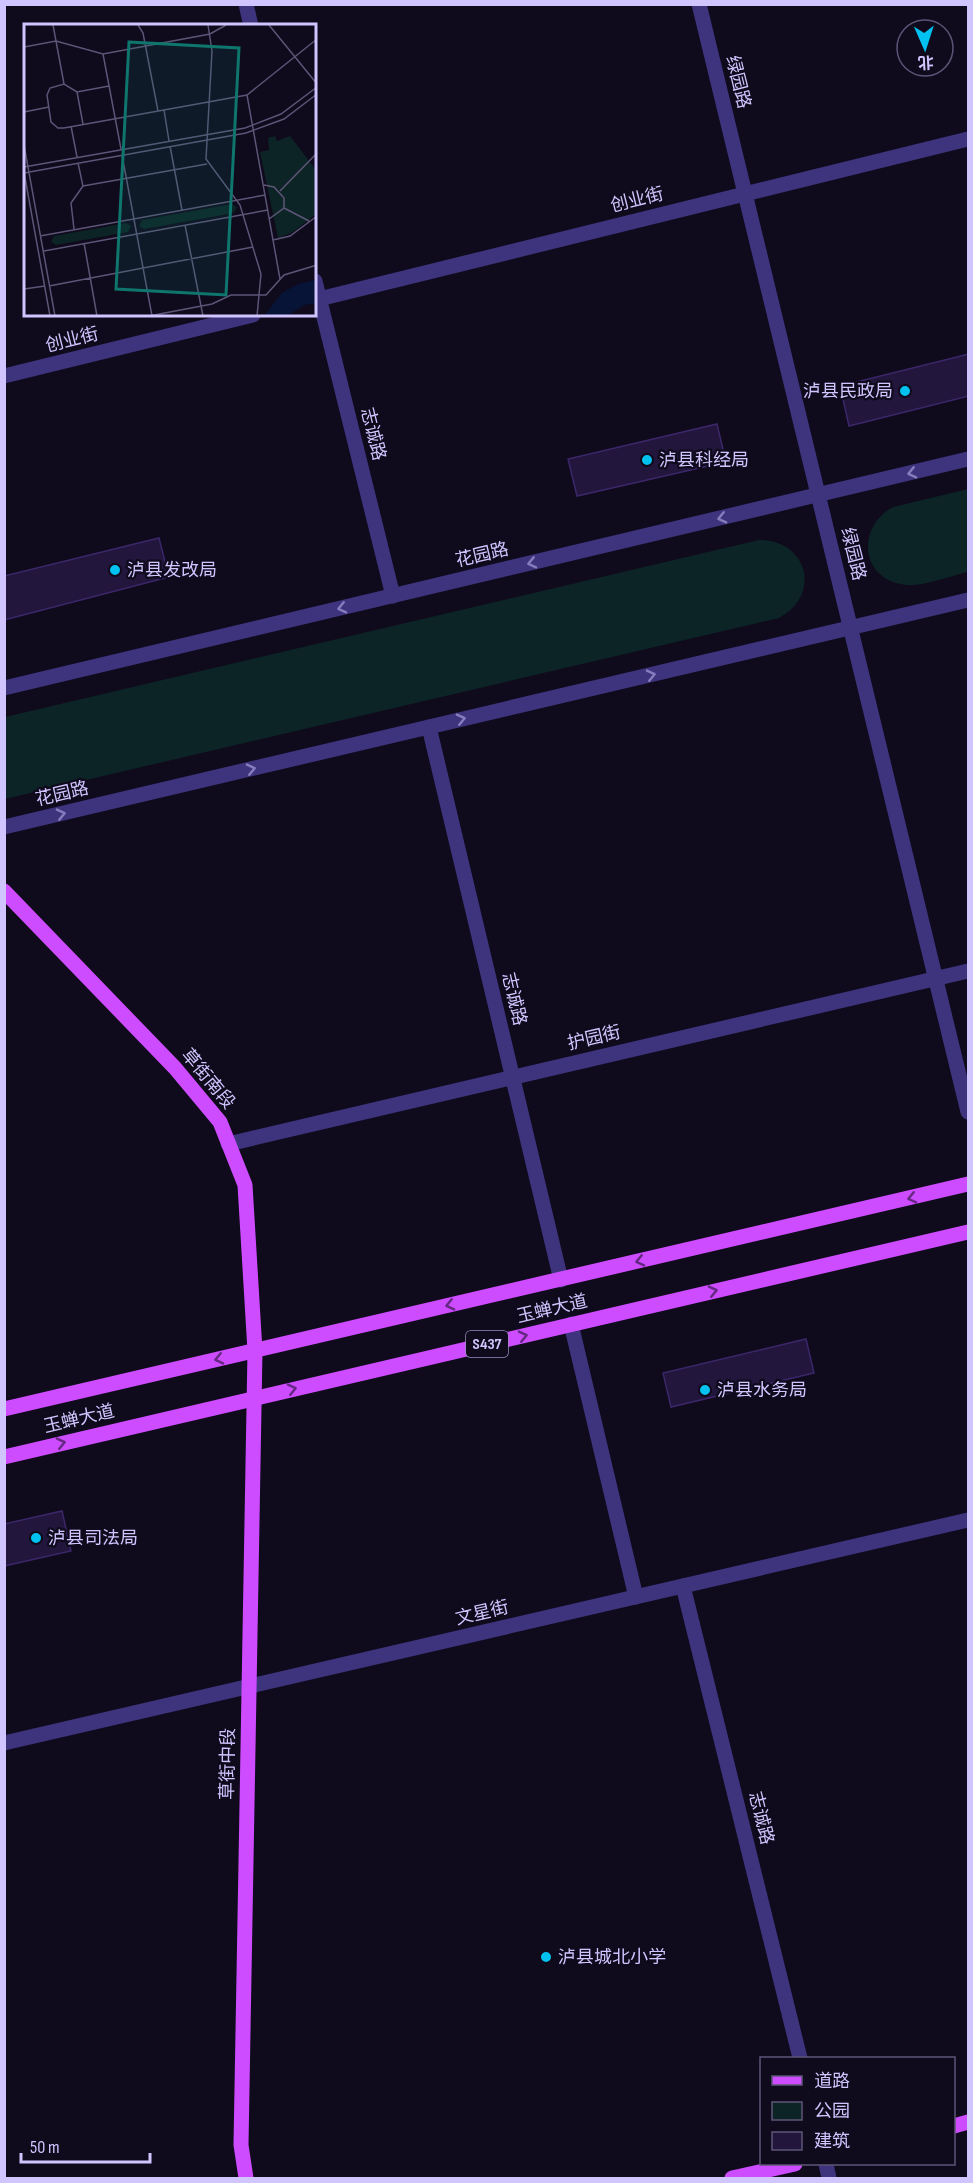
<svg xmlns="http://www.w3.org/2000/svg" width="973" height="2183" viewBox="0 0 973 2183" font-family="'Sofia Sans Condensed','Noto Sans SC',sans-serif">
  <rect width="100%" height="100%" fill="#0f0a1c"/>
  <!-- green -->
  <g fill="#0d2426">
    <path d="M968 489V572C948 576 920 589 900 584 858 574 859 525 893 507Z"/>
    <path d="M759 540C808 540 822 595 779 618L5 799V717Z"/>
  </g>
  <!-- building -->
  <g fill="#22163d" stroke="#3b276a" stroke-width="1.5">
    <path d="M969 354V396L849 426 840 386Z"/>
    <path d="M717 424 726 462 577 496 568 459Z"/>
    <path d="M159 538 169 577 4 620V576Z"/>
    <path d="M806 1339 814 1373 671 1407 663 1373Z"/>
    <path d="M62 1511 71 1551 4 1566V1524Z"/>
  </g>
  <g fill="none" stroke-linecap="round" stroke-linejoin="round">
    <!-- minor -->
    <g stroke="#3d347d" stroke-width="15">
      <path d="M246 4 251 26"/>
      <path d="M699 4 968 1112"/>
      <path d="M315 281 393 596"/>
      <path d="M315 300 968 139"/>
      <path d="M4 376 253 315"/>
      <path d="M4 688 968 459"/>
      <path d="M429 727 561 1280"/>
      <path d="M4 827 968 600"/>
      <path d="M228 1144 968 971"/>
      <path d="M571 1324 636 1597"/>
      <path d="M683 1586 800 2058"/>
      <path d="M4 1743 968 1520"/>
      <path d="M826 2164 829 2178"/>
    </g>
    <!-- major -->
    <g stroke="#cd4cff" stroke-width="15">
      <path d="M4 891 175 1068 220 1122 245 1185 255 1351 241 2145 246 2178"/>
      <path d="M4 1409 968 1184"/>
      <path d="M4 1457 968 1232"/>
      <path d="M954 2126 968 2122"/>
      <path d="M732 2178 795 2164"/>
    </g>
  </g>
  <!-- one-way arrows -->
  <defs><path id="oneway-chevron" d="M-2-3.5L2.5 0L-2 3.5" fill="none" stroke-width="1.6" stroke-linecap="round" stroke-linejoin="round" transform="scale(1.5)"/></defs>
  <g stroke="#877cbe">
    <use href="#oneway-chevron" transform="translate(912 473) rotate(167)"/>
    <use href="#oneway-chevron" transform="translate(722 518) rotate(167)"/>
    <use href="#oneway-chevron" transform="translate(532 563) rotate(167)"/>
    <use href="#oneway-chevron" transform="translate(342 608) rotate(167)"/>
    <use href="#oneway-chevron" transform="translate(651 675) rotate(-13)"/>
    <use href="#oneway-chevron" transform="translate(461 719) rotate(-13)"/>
    <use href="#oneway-chevron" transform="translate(251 769) rotate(-13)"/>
    <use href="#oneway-chevron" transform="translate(61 814) rotate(-13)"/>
  </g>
  <g stroke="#642882">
    <use href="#oneway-chevron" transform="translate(912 1198) rotate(167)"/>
    <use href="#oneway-chevron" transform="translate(640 1261) rotate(167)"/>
    <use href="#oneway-chevron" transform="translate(713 1291) rotate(-13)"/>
    <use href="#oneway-chevron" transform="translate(450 1305) rotate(167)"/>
    <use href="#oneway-chevron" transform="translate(523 1336) rotate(-13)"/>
    <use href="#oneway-chevron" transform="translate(219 1359) rotate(167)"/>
    <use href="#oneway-chevron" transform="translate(292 1389) rotate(-13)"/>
    <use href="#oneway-chevron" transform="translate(61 1443) rotate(-13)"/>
  </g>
  <!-- markers -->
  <g fill="#00c1f0" stroke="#0f0a1c" stroke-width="2">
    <circle cx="905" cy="391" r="6"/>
    <circle cx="647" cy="460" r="6"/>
    <circle cx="115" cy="570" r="6"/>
    <circle cx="705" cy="1390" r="6"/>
    <circle cx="36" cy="1538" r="6"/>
    <circle cx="546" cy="1957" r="6"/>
  </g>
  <g text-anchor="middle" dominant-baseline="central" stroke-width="4.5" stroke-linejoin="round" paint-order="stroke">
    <!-- shield labels -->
    <rect fill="#0f0a1c" stroke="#978dbb" stroke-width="1.5" x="466" y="1331" width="42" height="26" rx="4.5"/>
    <g font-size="16" font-weight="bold" fill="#d1c5ff">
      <text x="487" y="1344">S437</text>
    </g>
    <!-- street labels -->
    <g font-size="18" fill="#d1c5ff" stroke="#0f0a1c">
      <text transform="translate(738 82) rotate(76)">绿园路</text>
      <text transform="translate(637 200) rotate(-14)">创业街</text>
      <text transform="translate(72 340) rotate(-14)">创业街</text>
      <text transform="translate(373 434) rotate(76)">志诚路</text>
      <text transform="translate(853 554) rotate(76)">绿园路</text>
      <text transform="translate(482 555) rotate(-13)">花园路</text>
      <text transform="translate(62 794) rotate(-13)">花园路</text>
      <text transform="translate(514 999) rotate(77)">志诚路</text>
      <text transform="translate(594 1038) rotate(-13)">护园街</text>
      <text transform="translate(208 1079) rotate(50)">草街南段</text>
      <text transform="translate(552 1309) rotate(-13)">玉蝉大道</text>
      <text transform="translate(79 1419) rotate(-13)">玉蝉大道</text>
      <text transform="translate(482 1613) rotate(-13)">文星街</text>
      <text transform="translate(228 1764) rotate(-89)">草街中段</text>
      <text transform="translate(761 1818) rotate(76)">志诚路</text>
    </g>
    <!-- poi labels -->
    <g font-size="18" fill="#d1c5ff" stroke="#0f0a1c" text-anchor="start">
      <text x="893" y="391" text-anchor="end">泸县民政局</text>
      <text x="659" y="460">泸县科经局</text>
      <text x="127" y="570">泸县发改局</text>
      <text x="717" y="1390">泸县水务局</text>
      <text x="48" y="1538">泸县司法局</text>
      <text x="558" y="1957">泸县城北小学</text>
    </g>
  </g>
  <!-- overview -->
  <g transform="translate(24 24)">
    <rect width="292" height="292" fill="#0f0a1c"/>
    <path d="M251 112 253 117 266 112 292 146V190L269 208 254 214 236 128 245 126 244 114ZM208 180 213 183 210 189 120 205 115 202 118 196ZM102 199 107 202 104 208 32 221 27 218 30 212Z" fill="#0d2426"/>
    <path d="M292 256V279L280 281 263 292H240L258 269 274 260Z" fill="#071438"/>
    <path fill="none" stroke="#5d5577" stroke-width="1.5" d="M29 1 40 60M114 1 119 9 134 87M184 1 188 27 182 135 216 181 237 250 233 292M245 1 293 60M0 23 32 17 79 30 186 10 202 1M79 30 97 125M85 62 53 68 40 60 26 64 23 71 27 98 34 104H40L223 71 293 15M53 68 59 100M223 71 256 255M140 86 145 117M0 88 25 83M47 102 53 133M0 121 31 292M146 122 158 186M98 131 128 292M0 143 221 104 257 90 293 63M0 148 26 292M0 149 222 109 260 95 293 70M240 161 250 163 260 174V184L245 195M59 162 183 140M256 167 293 129M260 184 285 197M161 201 179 292M50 205 47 179 59 162 54 139M16 212 241 171M249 216 266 212 293 192M60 219 73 292M20 227 244 186M25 262 229 223M0 265 21 262M125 292 188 280 207 271H242L260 251 293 241"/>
    <path fill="#0f766e" fill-opacity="0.15" stroke="#0f766e" stroke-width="3" d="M105 18 215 24 202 271 92 265Z"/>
    <rect width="292" height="292" fill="none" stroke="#d1c5ff" stroke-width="3"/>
  </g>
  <!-- border -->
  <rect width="973" height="2183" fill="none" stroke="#d1c5ff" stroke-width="12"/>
  <!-- legend -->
  <rect x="760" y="2057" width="195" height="108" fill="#0f0a1c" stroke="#5d5577" stroke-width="1.5"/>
  <rect x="772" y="2076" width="30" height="9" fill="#cd4cff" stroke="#5d5577" stroke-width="1.5"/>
  <text x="814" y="2087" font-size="18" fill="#d1c5ff">道路</text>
  <rect x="772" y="2102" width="30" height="18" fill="#0d2426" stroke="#5d5577" stroke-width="1.5"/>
  <text x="814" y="2117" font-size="18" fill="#d1c5ff">公园</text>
  <rect x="772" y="2132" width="30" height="18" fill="#22163d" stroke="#5d5577" stroke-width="1.5"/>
  <text x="814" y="2147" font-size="18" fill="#d1c5ff">建筑</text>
  <!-- north arrow -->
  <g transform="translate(925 48) rotate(177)"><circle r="28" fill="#0f0a1c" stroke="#5d5577" stroke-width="1.5"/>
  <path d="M0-4.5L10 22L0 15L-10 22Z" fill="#00c1f0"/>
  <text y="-9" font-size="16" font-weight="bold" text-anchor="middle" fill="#d1c5ff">北</text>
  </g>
  <!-- scale -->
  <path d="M21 2153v9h129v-9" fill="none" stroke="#d1c5ff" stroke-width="3"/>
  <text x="30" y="2153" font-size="18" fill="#d1c5ff" stroke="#0f0a1c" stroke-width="4.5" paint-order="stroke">50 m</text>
</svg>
